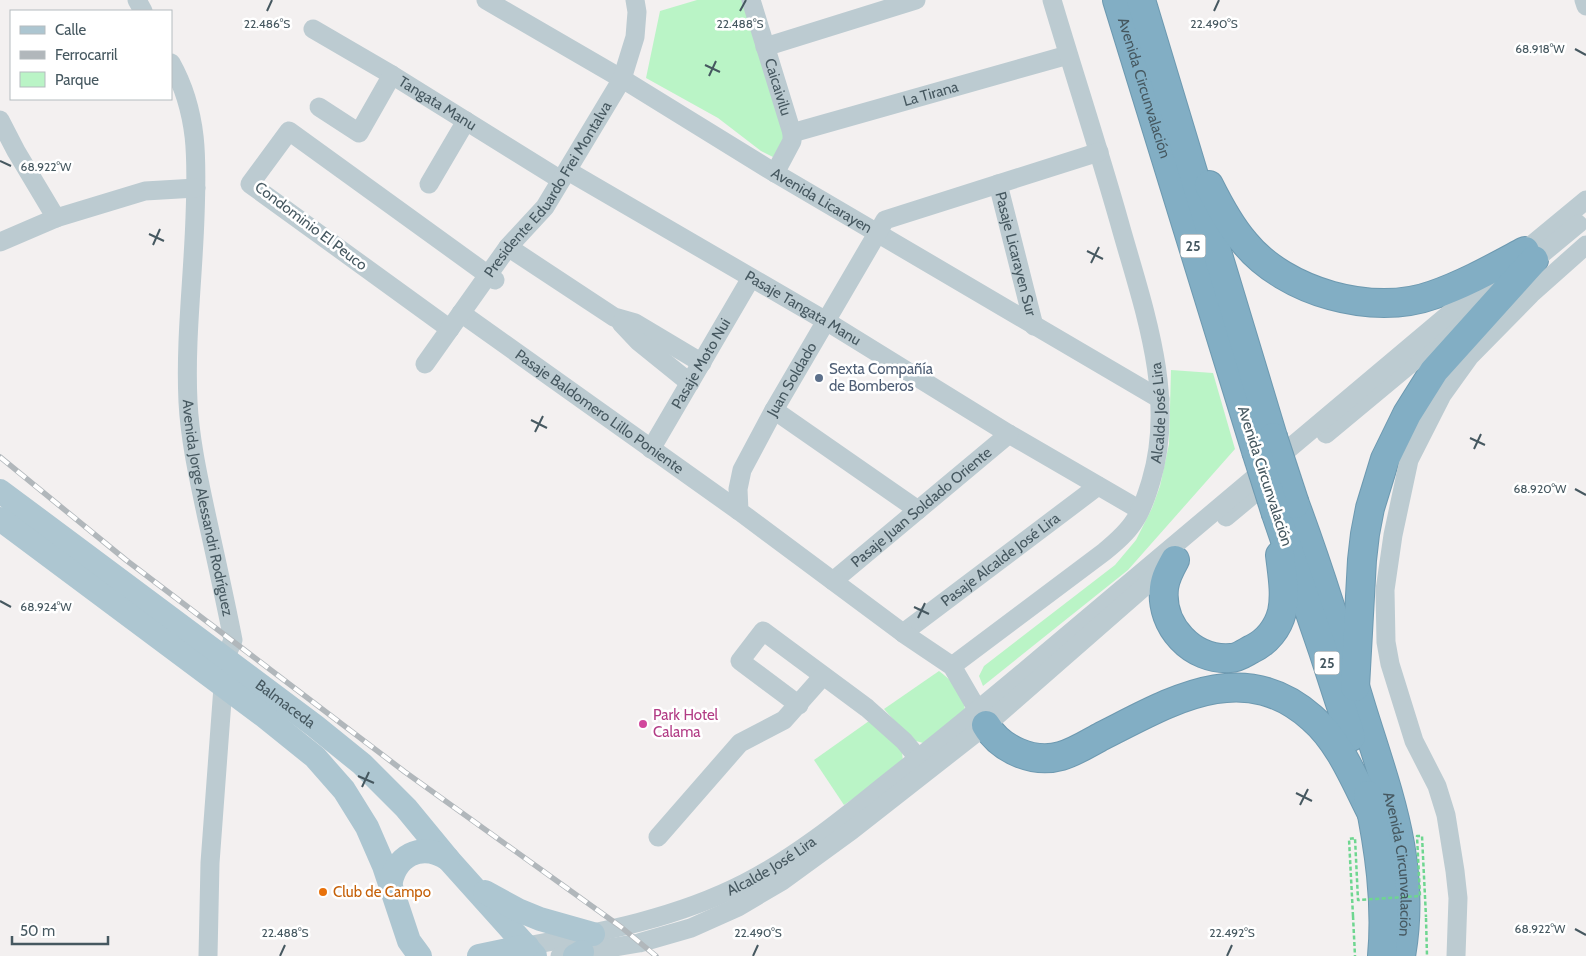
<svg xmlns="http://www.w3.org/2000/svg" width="1586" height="956" viewBox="0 0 1586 956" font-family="Cabin,sans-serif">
  <rect width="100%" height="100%" fill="#f3f0f0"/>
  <!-- green -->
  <g fill="#baf4c6">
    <path d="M697 0H742L787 136 773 157 761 151 718 118 646 78 660 11Z"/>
    <path d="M1171 370 1213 373 1235 449 1128 570 983 686 979 676 984 666 1115 565 1136 540 1152 508 1160 486 1169 444Z"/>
    <path d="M939 671C957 685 962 692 966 715L927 744 912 740 884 709Z"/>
    <path d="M869 721 902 749 903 764 844 805 814 760Z"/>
  </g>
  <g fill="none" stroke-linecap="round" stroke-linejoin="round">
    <!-- highway casing -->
    <g stroke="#6d99b0" stroke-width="30">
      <g id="highway">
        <path id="s17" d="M1117 0 1256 451"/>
        <path d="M1141 0 1273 437"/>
        <path d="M1209 185C1219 205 1230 226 1245 243 1285 292 1373 317 1433 295 1465 284 1495 267 1525 251"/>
        <path id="s18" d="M1295 504C1320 571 1341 640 1362 709 1388 793 1417 865 1401 956"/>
        <path d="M1276 514 1323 651 1351 737"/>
        <path d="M1175 560C1170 569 1165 578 1164 588 1160 626 1192 661 1231 658 1238 658 1246 652 1252 649 1267 642 1278 628 1282 612 1286 594 1282 573 1280 555"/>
        <path d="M1355 687 1362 560 1365 534 1370 508 1385 459 1407 414 1434 371 1534 260"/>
        <path d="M986 725C1000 749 1033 764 1061 756 1075 752 1089 743 1102 736 1170 702 1242 656 1312 718 1340 742 1355 781 1372 814"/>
        <path d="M1368 795C1379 848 1387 902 1382 956"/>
      </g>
    </g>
    <!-- path -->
    <g stroke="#6ed690" stroke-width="2.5" stroke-dasharray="4 2.5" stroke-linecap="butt">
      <path d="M1353 916 1355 956"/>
      <path d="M1426 918 1427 956"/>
    </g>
    <!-- minor -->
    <g stroke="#bccbd1" stroke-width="19">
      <path d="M137 0 143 11"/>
      <path id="s1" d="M486 0 629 83 775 173 1160 399"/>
      <path id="s2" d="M751 0 792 133V141L775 173"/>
      <path d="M1584 0 1586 6"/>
      <path id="s3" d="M313 29 392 75 561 180"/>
      <path d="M765 47 916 0"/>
      <path id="s4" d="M171 63C199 113 197 162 195 217 193 279 185 341 188 402 190 441 199 480 207 518 216 559 225 599 233 640L225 659 223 687 210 863 208 956"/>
      <path d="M319 107 359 133 392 75"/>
      <path d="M0 120 16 151 56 218"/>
      <path id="s5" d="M792 133 1068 55"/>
      <path id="s6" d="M568 171 826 321 1009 434 1140 510"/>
      <path d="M429 184 466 121"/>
      <path id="s7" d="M998 184 1034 326"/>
      <path d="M0 242 56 218 145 191 196 188"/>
      <path d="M508 247 614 317 635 323 702 363"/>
      <path d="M1516 258 1586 200"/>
      <path d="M1526 267 1578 224"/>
      <path id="s8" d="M461 313 739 511"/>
      <path d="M621 323 638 341 690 383"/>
      <path d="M450 329 250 184 289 131 495 280"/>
      <path id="s9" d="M425 364 508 247 545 207 622 79 635 37 637 12 635 0"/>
      <path d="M774 410 918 510"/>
      <path d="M1326 434 1474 311"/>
      <path id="s10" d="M651 449 751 278"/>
      <path d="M1226 517 1274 477"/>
      <path id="s11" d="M833 581 1009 434"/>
      <path id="s12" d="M903 633 1098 486"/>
      <path id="s13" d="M952 666 1104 552C1115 543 1127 533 1135 520 1143 508 1147 494 1151 481 1177 395 1142 304 1119 221 1098 147 1074 74 1052 0"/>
      <path d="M799 705 740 661 763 631 867 708 904 741 919 759"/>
      <path id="s14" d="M984 721 952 666 903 633 739 511 738 489 742 470 774 410 885 220 1099 152"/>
      <path d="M658 837 740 743 784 720 823 676"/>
      <path id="s15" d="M527 946C602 932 677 918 745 883 795 857 839 822 882 787 942 740 1000 692 1058 643 1203 521 1348 399 1493 277"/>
      <path d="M560 956 639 943 691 928 738 907 782 881 852 830 986 725 1169 565"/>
      <path d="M1456 956 1458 898 1455 871 1446 815 1437 786 1414 741 1390 664 1386 642 1385 590 1393 535 1409 460 1442 395 1470 356 1531 294 1586 245"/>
    </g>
    <!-- major -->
    <g stroke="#adc6d1" stroke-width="24">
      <path id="s16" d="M0 491 315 726 362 764 406 808 448 859 535 956"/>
      <path d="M0 519 264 716 315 757 344 790 367 827 384 866 409 941 420 956"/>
      <path d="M390 887C394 856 421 841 448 859"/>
      <path d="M485 892 518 910 540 919 593 934"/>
      <path d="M479 956 527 946"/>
      <path d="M575 956 582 952"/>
    </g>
    <!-- highway -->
    <use href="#highway" stroke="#82aec4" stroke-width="28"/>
    <!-- rail casing -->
    <g stroke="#b1b7bb" stroke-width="5.5">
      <path id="rail" d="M0 457 126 560 405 772 621 927 656 956"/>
    </g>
    <!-- rail -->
    <use href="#rail" stroke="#fff" stroke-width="4" stroke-dasharray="11" stroke-linecap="butt"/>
    <!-- highway-bridge casing -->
    <g stroke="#6d99b0" stroke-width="30" stroke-linecap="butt">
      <g id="highway-bridge">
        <path d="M1273 437 1295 504"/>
        <path d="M1256 451 1276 514"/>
      </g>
    </g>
    <!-- path-bridge -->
    <path stroke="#6ed690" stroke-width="2.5" stroke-dasharray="4 2.5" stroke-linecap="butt" d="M1353 916 1349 839 1355 838 1358 900 1420 896 1417 836H1422L1426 917"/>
    <!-- highway-bridge -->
    <use href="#highway-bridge" stroke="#82aec4" stroke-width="28"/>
  </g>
  <!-- ticks -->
  <path fill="none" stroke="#465860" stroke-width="2" d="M267 11 272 0M740 11 746 0M1214 11 1219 0M1575 49 1586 55M705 65 720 72M709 76 716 61M0 161 11 166M149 234 164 241M153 245 160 229M1087 251 1103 259M1091 263 1099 247M531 420 547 428M535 432 543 416M1470 438 1485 445M1474 449 1481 434M1575 489 1586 495M0 601 11 607M914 607 929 614M918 618 925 603M358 776 374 783M362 787 369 772M1296 793 1312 801M1300 805 1308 789M1575 929 1586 935M280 956 285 945M753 956 758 945M1227 956 1232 945"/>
  <!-- markers -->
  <circle fill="#5c6f8a" stroke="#fff" stroke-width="2" cx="819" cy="378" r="5"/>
  <circle fill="#d1479c" stroke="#fff" stroke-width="2" cx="643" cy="724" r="5"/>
  <circle fill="#e8710a" stroke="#fff" stroke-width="2" cx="323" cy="892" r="5"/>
  <g text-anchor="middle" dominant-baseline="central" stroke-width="5" stroke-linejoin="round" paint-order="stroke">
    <!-- shield labels -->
    <g fill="#fff" stroke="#7e8a90" stroke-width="1">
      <rect x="1180.5" y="234.5" width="25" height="23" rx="4"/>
      <rect x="1314.5" y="651.5" width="25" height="23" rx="4"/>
    </g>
    <g font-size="14" font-weight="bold" fill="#465860">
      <text x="1193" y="246">25</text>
      <text x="1327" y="663">25</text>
    </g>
    <!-- street labels -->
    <g font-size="15" fill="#465860" stroke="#fff">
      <text stroke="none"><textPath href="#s2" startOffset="91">Caicaivilu</textPath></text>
      <text stroke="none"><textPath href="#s17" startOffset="92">Avenida Circunvalación</textPath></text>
      <text stroke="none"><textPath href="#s5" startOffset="144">La Tirana</textPath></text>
      <text stroke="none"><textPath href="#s3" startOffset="145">Tangata Manu</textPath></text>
      <text stroke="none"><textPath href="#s9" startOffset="214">Presidente Eduardo Frei Montalva</textPath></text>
      <text stroke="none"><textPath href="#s1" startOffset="391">Avenida Licarayen</textPath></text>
      <text transform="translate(311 226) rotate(37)">Condominio El Peuco</text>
      <text stroke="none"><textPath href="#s7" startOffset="72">Pasaje Licarayen Sur</textPath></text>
      <text stroke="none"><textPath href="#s6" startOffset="272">Pasaje Tangata Manu</textPath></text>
      <text stroke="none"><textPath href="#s10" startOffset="99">Pasaje Moto Nui</textPath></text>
      <text stroke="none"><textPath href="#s14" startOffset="472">Juan Soldado</textPath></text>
      <text stroke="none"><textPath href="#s8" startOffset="170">Pasaje Baldomero Lillo Poniente</textPath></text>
      <text stroke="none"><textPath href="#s13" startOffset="346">Alcalde José Lira</textPath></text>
      <text transform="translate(1265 476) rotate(72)">Avenida Circunvalación</text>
      <text stroke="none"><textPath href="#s4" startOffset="451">Avenida Jorge Alessandri Rodríguez</textPath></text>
      <text stroke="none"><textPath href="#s11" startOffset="115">Pasaje Juan Soldado Oriente</textPath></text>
      <text stroke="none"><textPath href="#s12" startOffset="122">Pasaje Alcalde José Lira</textPath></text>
      <text stroke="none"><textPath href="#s16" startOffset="356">Balmaceda</textPath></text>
      <text stroke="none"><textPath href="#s15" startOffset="259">Alcalde José Lira</textPath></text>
      <text stroke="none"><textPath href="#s18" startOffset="376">Avenida Circunvalación</textPath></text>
    </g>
    <!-- service labels -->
    <g font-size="15" fill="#4e5e75" stroke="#fff" text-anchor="start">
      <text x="829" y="369">Sexta Compañía<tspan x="829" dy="17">de Bomberos</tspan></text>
    </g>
    <!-- hotel labels -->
    <g font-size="15" fill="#b23c85" stroke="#fff" text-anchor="start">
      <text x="653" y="715">Park Hotel<tspan x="653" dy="17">Calama</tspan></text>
    </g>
    <!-- food labels -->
    <g font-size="15" fill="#c56008" stroke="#fff" text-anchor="start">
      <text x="333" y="892">Club de Campo</text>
    </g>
  </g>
  <g font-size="12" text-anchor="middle" fill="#465860" stroke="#fff" stroke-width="5" stroke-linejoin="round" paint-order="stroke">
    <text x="267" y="28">22.486°S</text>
    <text x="740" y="28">22.488°S</text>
    <text x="1214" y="28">22.490°S</text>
    <text x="1540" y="53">68.918°W</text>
    <text x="46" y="171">68.922°W</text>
    <text x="1540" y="493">68.920°W</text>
    <text x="46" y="611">68.924°W</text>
    <text x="1540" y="933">68.922°W</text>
    <text x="285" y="937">22.488°S</text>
    <text x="758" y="937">22.490°S</text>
    <text x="1232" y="937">22.492°S</text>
  </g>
  <!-- legend -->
  <rect x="10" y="10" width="162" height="90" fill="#ffffff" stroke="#b5bcbf"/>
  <rect x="20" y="26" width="25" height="8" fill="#adc6d1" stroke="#b5bcbf"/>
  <text x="55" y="35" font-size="15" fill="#465860">Calle</text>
  <rect x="20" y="51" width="25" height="8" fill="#b1b7bb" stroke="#b5bcbf"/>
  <text x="55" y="60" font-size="15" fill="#465860">Ferrocarril</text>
  <rect x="20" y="72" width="25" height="15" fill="#baf4c6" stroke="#b5bcbf"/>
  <text x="55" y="85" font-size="15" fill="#465860">Parque</text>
  <!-- scale -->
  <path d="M12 936v8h96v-8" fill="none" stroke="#465860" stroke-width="2.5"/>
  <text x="20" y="936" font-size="15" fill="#465860" stroke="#ffffff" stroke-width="4" paint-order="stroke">50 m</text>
</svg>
